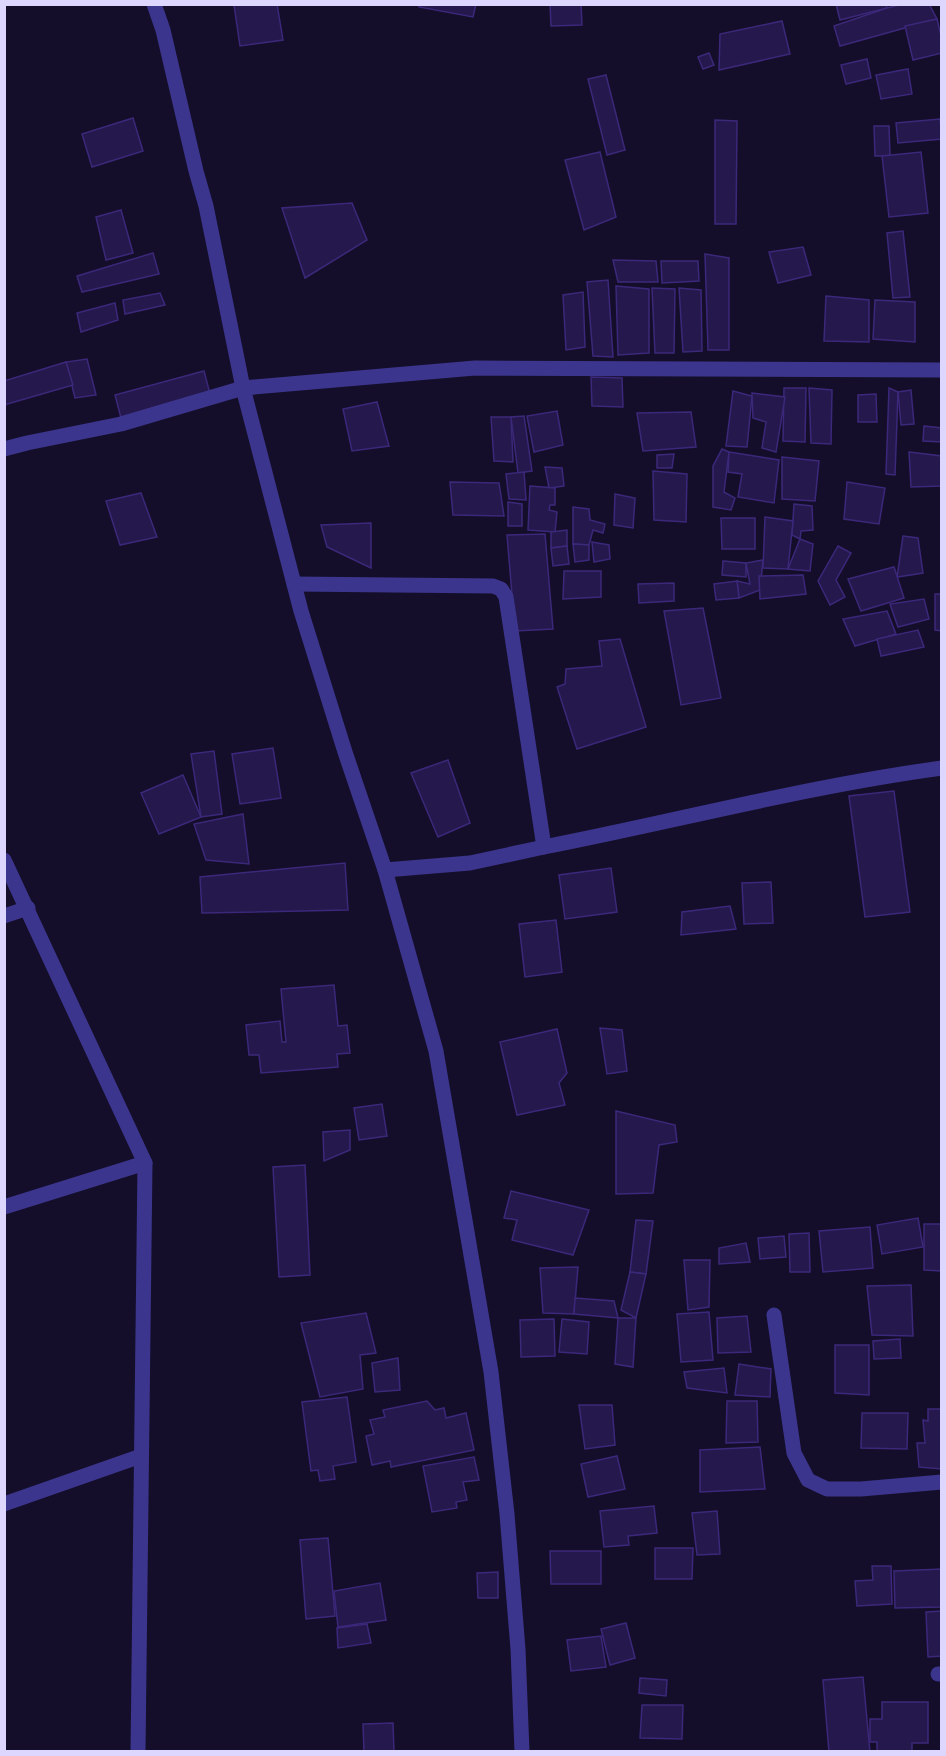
<svg xmlns="http://www.w3.org/2000/svg" width="946" height="1756" viewBox="0 0 946 1756" font-family="'Source Sans 3',sans-serif">
  <rect width="100%" height="100%" fill="#140e2a"/>
  <!-- building -->
  <g fill="#25184c" stroke="#3c287a" stroke-width="1.5">
    <path d="M277 4 283 40 240 46 234 5Z"/>
    <path d="M419 4H476L473 17 419 7Z"/>
    <path d="M550 4H581L582 25 551 26Z"/>
    <path d="M836 4H886L887 8 840 20Z"/>
    <path d="M903 4H929L937 19 840 46 834 26 887 8Z"/>
    <path d="M937 19 942 40V53L913 60 905 26Z"/>
    <path d="M782 21 790 54 719 70 720 34Z"/>
    <path d="M709 53 714 65 703 69 698 57Z"/>
    <path d="M867 59 871 78 846 84 841 65Z"/>
    <path d="M908 69 912 94 881 99 876 75Z"/>
    <path d="M606 75 625 150 607 155 588 79Z"/>
    <path d="M133 118 143 151 92 167 82 134Z"/>
    <path d="M940 119 942 139 898 143 896 123Z"/>
    <path d="M715 120 737 121 736 224H715Z"/>
    <path d="M874 126H889L890 156H875Z"/>
    <path d="M600 152 616 217 584 230 565 160Z"/>
    <path d="M921 152 928 213 889 217 882 156Z"/>
    <path d="M352 203 367 240 305 278 282 208Z"/>
    <path d="M121 210 133 253 106 260 96 217Z"/>
    <path d="M903 231 910 297 893 298 887 233Z"/>
    <path d="M803 247 811 275 778 283 769 252Z"/>
    <path d="M153 253 159 274 82 292 77 276Z"/>
    <path d="M705 254 729 258V350H708Z"/>
    <path d="M613 260 656 261 658 282H618Z"/>
    <path d="M661 261H698L699 281 662 283Z"/>
    <path d="M608 280 613 357 593 356 587 282Z"/>
    <path d="M616 286 649 289V353L618 355Z"/>
    <path d="M652 288 675 289 674 353H655Z"/>
    <path d="M679 288 701 290 702 351 683 352Z"/>
    <path d="M583 292 585 347 566 350 563 295Z"/>
    <path d="M160 293 165 305 125 314 123 300Z"/>
    <path d="M826 296 869 300V342L824 341Z"/>
    <path d="M875 300 915 302V342L873 339Z"/>
    <path d="M115 303 118 320 81 332 77 313Z"/>
    <path d="M87 359 96 395 75 398 66 362Z"/>
    <path d="M66 362 73 385 4 405V381Z"/>
    <path d="M204 371 210 394 121 418 115 395Z"/>
    <path d="M591 377 622 378 623 407 592 406Z"/>
    <path d="M784 388H806L805 442 783 441Z"/>
    <path d="M809 388 832 390 831 444 811 443Z"/>
    <path d="M889 388 898 392 895 475 886 474Z"/>
    <path d="M911 390 914 424 901 425 898 392Z"/>
    <path d="M733 391 752 396 747 447 726 446Z"/>
    <path d="M752 393 785 397 776 452 762 448 766 422 753 418Z"/>
    <path d="M876 394 877 422H858V395Z"/>
    <path d="M377 402 389 446 352 451 343 409Z"/>
    <path d="M557 411 563 445 534 452 527 416Z"/>
    <path d="M691 412 696 447 643 451 637 413Z"/>
    <path d="M524 416 532 471 518 473 511 417Z"/>
    <path d="M491 417H511L513 462 494 461Z"/>
    <path d="M924 426 942 428V442L923 441Z"/>
    <path d="M722 449 729 452 724 492 735 498 731 510 713 507V466Z"/>
    <path d="M729 452 779 460 774 503 738 497 742 474 728 472Z"/>
    <path d="M909 452 942 456V486L911 487Z"/>
    <path d="M674 454 672 468H657V455Z"/>
    <path d="M782 457 819 461 815 501 782 499Z"/>
    <path d="M545 467 562 468 564 486 549 488Z"/>
    <path d="M653 471 687 474 686 522 654 520Z"/>
    <path d="M524 472 526 500 509 499 506 474Z"/>
    <path d="M450 482 499 483 504 516 453 515Z"/>
    <path d="M847 482 885 488 879 524 844 519Z"/>
    <path d="M530 486 555 488V505H550L549 510 557 512 555 532 528 530Z"/>
    <path d="M141 493 157 537 120 545 106 501Z"/>
    <path d="M615 494 635 498 633 528 614 525Z"/>
    <path d="M508 502 522 504V526H508Z"/>
    <path d="M794 504 812 506 813 530 801 531 800 539 792 535Z"/>
    <path d="M573 507 589 509 590 520 605 524 603 533 593 530 589 545 573 544Z"/>
    <path d="M765 517 793 521 788 569 763 568Z"/>
    <path d="M721 518H755V549H722Z"/>
    <path d="M371 523V568L327 547 321 525Z"/>
    <path d="M567 530V546L551 548V532Z"/>
    <path d="M545 534 553 629 515 631 507 535Z"/>
    <path d="M903 536 918 538 923 573 897 577Z"/>
    <path d="M800 539 813 544 810 571 788 569Z"/>
    <path d="M592 542 609 545 610 559 594 562Z"/>
    <path d="M573 544 589 545V560L575 562Z"/>
    <path d="M567 546 569 564 553 566 551 548Z"/>
    <path d="M838 546 851 553 836 580 845 597 830 605 818 581Z"/>
    <path d="M763 560 760 590 739 598 737 581 750 584 746 563Z"/>
    <path d="M723 561 746 563V577L722 575Z"/>
    <path d="M894 567 904 598 861 611 848 579Z"/>
    <path d="M564 571H601V597L563 599Z"/>
    <path d="M803 575 806 594 760 599 759 576Z"/>
    <path d="M737 581 739 598 716 600 714 584Z"/>
    <path d="M674 583V601L639 603 638 584Z"/>
    <path d="M935 594H942V631L935 630Z"/>
    <path d="M924 599 929 619 898 627 890 604Z"/>
    <path d="M703 608 721 698 681 705 664 611Z"/>
    <path d="M887 611 896 634 855 646 843 619Z"/>
    <path d="M918 630 924 647 881 656 877 639Z"/>
    <path d="M620 639 646 727 577 749 557 687 565 684 566 669 602 666 599 641Z"/>
    <path d="M273 748 281 798 240 804 232 754Z"/>
    <path d="M214 751 222 814 201 817 191 754Z"/>
    <path d="M448 760 470 823 438 837 411 773Z"/>
    <path d="M183 775 201 817 159 834 141 793Z"/>
    <path d="M894 791 910 912 865 917 849 796Z"/>
    <path d="M243 814 249 864 206 860 194 824Z"/>
    <path d="M345 863 348 910 202 913 200 877Z"/>
    <path d="M611 868 617 912 565 919 559 875Z"/>
    <path d="M771 882 773 923 744 924 742 883Z"/>
    <path d="M730 906 736 929 681 935 682 912Z"/>
    <path d="M556 920 562 972 525 977 519 924Z"/>
    <path d="M334 985 338 1026 347 1025 350 1053 337 1054 338 1067 261 1073 259 1055H249L246 1025 280 1021 282 1042H286L281 989Z"/>
    <path d="M600 1028 622 1030 627 1071 607 1074Z"/>
    <path d="M557 1029 567 1073 559 1083 565 1105 517 1115 500 1042Z"/>
    <path d="M382 1104 387 1136 359 1140 354 1108Z"/>
    <path d="M616 1111 675 1125 677 1142 659 1145 653 1193 616 1194Z"/>
    <path d="M350 1130V1150L324 1161 323 1132Z"/>
    <path d="M305 1165 310 1275 279 1277 273 1167Z"/>
    <path d="M511 1191 589 1210 573 1255 512 1240 517 1220 504 1218Z"/>
    <path d="M918 1218 923 1247 882 1254 877 1225Z"/>
    <path d="M636 1220 653 1221 646 1274 630 1272Z"/>
    <path d="M924 1224H942V1271L924 1270Z"/>
    <path d="M870 1227 873 1268 823 1272 819 1231Z"/>
    <path d="M809 1233 810 1272H790L789 1234Z"/>
    <path d="M784 1236 786 1257 760 1259 758 1238Z"/>
    <path d="M746 1243 750 1262 719 1264V1248Z"/>
    <path d="M684 1260H710L709 1307 688 1310Z"/>
    <path d="M578 1267 574 1314 543 1313 540 1268Z"/>
    <path d="M630 1272 646 1274 636 1318 621 1310Z"/>
    <path d="M911 1285 913 1336 872 1335 867 1286Z"/>
    <path d="M575 1298 614 1301 618 1318 574 1314Z"/>
    <path d="M709 1312 713 1360 681 1362 677 1314Z"/>
    <path d="M366 1313 376 1353 360 1355 363 1389 320 1397 301 1323Z"/>
    <path d="M747 1316 751 1352 718 1353 717 1318Z"/>
    <path d="M618 1318H636L633 1367 615 1364Z"/>
    <path d="M554 1319 555 1356 521 1357 520 1320Z"/>
    <path d="M562 1319 589 1322 587 1354 559 1352Z"/>
    <path d="M900 1339 901 1358 874 1359 873 1341Z"/>
    <path d="M835 1345H869V1395L835 1393Z"/>
    <path d="M398 1358 400 1390 375 1392 372 1363Z"/>
    <path d="M739 1364 771 1369 770 1397 735 1395Z"/>
    <path d="M724 1368 727 1393 687 1388 684 1372Z"/>
    <path d="M347 1397 356 1462 333 1466 335 1479 320 1481 318 1470 311 1471 302 1402Z"/>
    <path d="M427 1401 435 1410 444 1408 446 1418 466 1413 474 1450 391 1467 390 1461 372 1465 366 1436 374 1434 370 1420 385 1417 383 1410Z"/>
    <path d="M727 1401H757L758 1442 726 1443Z"/>
    <path d="M579 1405H612L615 1445 585 1449Z"/>
    <path d="M928 1409H942V1469L919 1467 917 1443H925L923 1420 928 1421Z"/>
    <path d="M862 1413H908L907 1449 861 1448Z"/>
    <path d="M760 1447 765 1489 700 1492V1450Z"/>
    <path d="M617 1456 625 1489 588 1497 581 1464Z"/>
    <path d="M474 1457 479 1480 463 1482 467 1500 456 1502 457 1508 432 1512 423 1466Z"/>
    <path d="M654 1506 657 1533 628 1536 629 1545 604 1547 600 1511Z"/>
    <path d="M717 1511 720 1554 697 1555 692 1513Z"/>
    <path d="M328 1538 335 1616 306 1619 300 1540Z"/>
    <path d="M655 1548H693L692 1579H655Z"/>
    <path d="M550 1551H601V1584H551Z"/>
    <path d="M872 1566H891L892 1604 857 1606 855 1581 873 1580Z"/>
    <path d="M942 1569V1607L895 1608 894 1571Z"/>
    <path d="M498 1572V1598H478L477 1573Z"/>
    <path d="M380 1583 386 1620 338 1627 334 1591Z"/>
    <path d="M942 1611V1656L928 1657 926 1612Z"/>
    <path d="M626 1623 635 1658 610 1665 601 1629Z"/>
    <path d="M367 1624 371 1643 338 1648 337 1628Z"/>
    <path d="M601 1636 606 1667 571 1671 567 1640Z"/>
    <path d="M863 1677 870 1752H829L823 1680Z"/>
    <path d="M640 1678 667 1680 666 1696 639 1693Z"/>
    <path d="M882 1702H928V1743H912V1752H877V1742H870V1719H882Z"/>
    <path d="M642 1705H683L682 1739 640 1738Z"/>
    <path d="M393 1723 394 1752H364L363 1724Z"/>
  </g>
  <g fill="none" stroke-linecap="round" stroke-linejoin="round">
    <!-- minor -->
    <g stroke="#3c358d" stroke-width="15">
      <path d="M154 4 163 30 196 171 206 206 243 388 301 611 345 752 385 870 436 1051 491 1372 507 1514 518 1649 522 1752"/>
      <path d="M4 449 27 443 121 424 243 388 475 368 942 370"/>
      <path d="M294 584 493 586 501 589 506 597 544 847 470 863 385 870"/>
      <path d="M544 847C677 821 808 786 942 768"/>
      <path d="M4 860 145 1163 4 1207"/>
      <path d="M4 916 28 908"/>
      <path d="M774 1315 794 1453 808 1480 827 1489H861L942 1482"/>
      <path d="M4 1504 141 1456"/>
      <path d="M938 1674H942"/>
      <path d="M138 1752 145 1163"/>
    </g>
  </g>
  <!-- border -->
  <rect width="946" height="1756" fill="none" stroke="#ddd7ff" stroke-width="12"/>
</svg>
